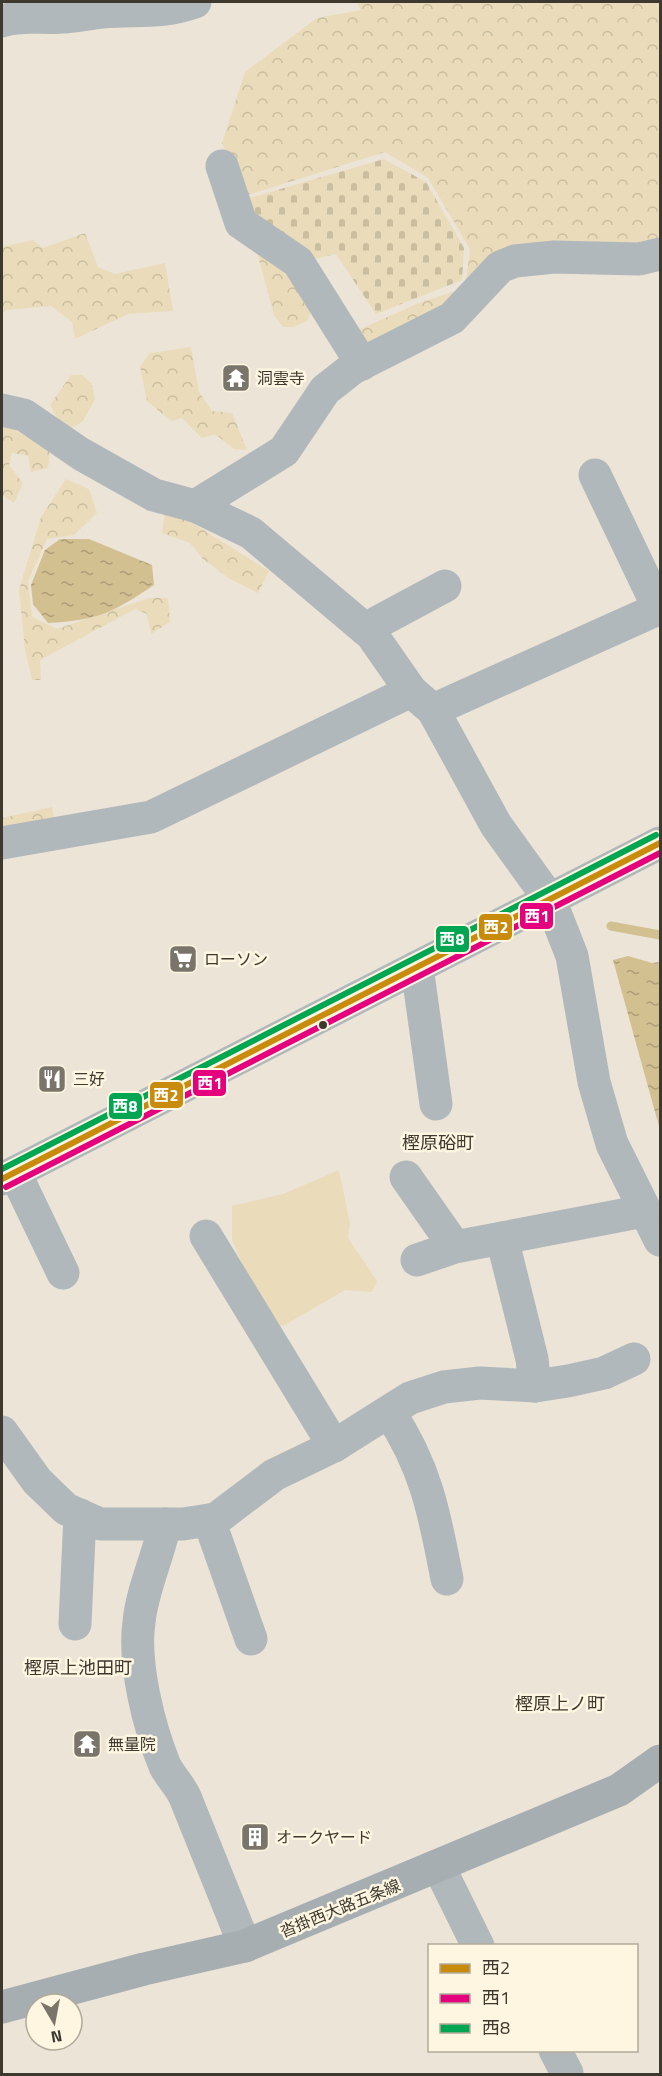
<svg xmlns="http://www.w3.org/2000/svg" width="662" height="2076" viewBox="0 0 662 2076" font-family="'Titillium Web','Noto Sans JP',sans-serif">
  <defs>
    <pattern id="forest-crowns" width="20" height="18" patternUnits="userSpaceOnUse" patternTransform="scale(1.5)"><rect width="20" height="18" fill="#eadcba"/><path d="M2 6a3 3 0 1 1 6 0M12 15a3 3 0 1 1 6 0" fill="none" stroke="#cabea0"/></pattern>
    <pattern id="cemetery-stones" width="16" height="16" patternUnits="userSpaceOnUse" patternTransform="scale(1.5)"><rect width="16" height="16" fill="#eadcba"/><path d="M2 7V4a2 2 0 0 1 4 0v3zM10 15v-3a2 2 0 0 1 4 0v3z" fill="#cabea0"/></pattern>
    <pattern id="water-ripples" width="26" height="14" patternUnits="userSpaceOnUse" patternTransform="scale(1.5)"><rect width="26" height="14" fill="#d3c091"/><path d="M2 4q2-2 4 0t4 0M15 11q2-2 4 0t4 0" fill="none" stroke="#ac9d77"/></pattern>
  </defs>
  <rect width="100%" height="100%" fill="#ebe4d7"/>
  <!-- green -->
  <path fill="#eadcba" d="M339 1170 350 1224 348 1238 377 1281 372 1292 345 1290 283 1326 272 1325 262 1309 232 1240V1206L283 1194Z"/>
  <!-- forest -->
  <g fill="url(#forest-crowns)">
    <path d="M357 2H660V244L545 241 502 256 466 283 470 249 428 178 385 152 244 196 222 143 245 72 317 18 361 10Z"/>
    <path d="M85 233 98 267 115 274 165 263 173 311 128 314 75 339 72 322 51 306 7 310 2 313V247L33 240 43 248Z"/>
    <path d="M266 250 315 303 307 321 293 327H283L274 315 257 252Z"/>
    <path d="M458 290 453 307 371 351 358 330 419 303Z"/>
    <path d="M191 347 199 392 212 411 232 413 247 450 234 449 215 434 202 438 182 418 171 421 147 401 140 367 150 353Z"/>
    <path d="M71 375H82L92 384 95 399 83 421 72 428 58 420 50 405Z"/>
    <path d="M2 425 8 426 50 450 48 468 31 472 28 456 12 453 9 465 23 483 14 503 2 495Z"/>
    <path d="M66 479 89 489 97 513 74 535 47 539 28 581 32 617 57 629 149 598H168L170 622 151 634 147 614 135 609 40 660 41 680H32L25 650 19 590 41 517Z"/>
    <path d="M165 511 189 521 269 571 258 593 230 579 203 559 190 543 162 533Z"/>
    <path d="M52 807 55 822 2 832V818Z"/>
  </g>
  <!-- cemetery -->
  <path fill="url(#cemetery-stones)" d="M384 159 426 182 464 248 462 280 376 314 336 254 314 259 252 217 246 199Z"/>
  <!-- water -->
  <g fill="url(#water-ripples)">
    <path d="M60 539H89L152 565 154 585C112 613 99 620 48 623L33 604 31 585 45 550Z"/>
    <path d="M628 956 652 963 660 962V1130L613 960Z"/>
  </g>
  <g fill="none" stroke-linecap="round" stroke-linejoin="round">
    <!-- stream -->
    <path stroke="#d3c091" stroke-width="9" d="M611 926 660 935"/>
    <!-- minor -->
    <g stroke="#b1b8bb" stroke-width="33">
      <path d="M2 21C22 14 41 19 61 17 75 17 89 13 103 12 137 9 161 14 195 2"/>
      <path d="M222 166 241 223 298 262 362 364"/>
      <path d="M2 410 24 415 81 454 154 495 195 506 251 533 372 635 411 691 433 710 496 825 550 900 572 956 594 1082 612 1144 660 1240"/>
      <path d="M595 475 659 609"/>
      <path d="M195 506 284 451 325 390 353 368 452 318 500 267 515 261 554 257 639 259 660 254"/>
      <path d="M365 629 445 586"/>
      <path d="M433 710 660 608"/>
      <path d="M2 843 151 817 411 691"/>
      <path d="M417 967 436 1104"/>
      <path d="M15 1173 63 1273"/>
      <path d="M406 1177 455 1247"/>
      <path d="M206 1236 334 1446"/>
      <path d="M502 1238 532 1359 535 1386"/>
      <path d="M417 1260 455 1247 644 1211"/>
      <path d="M389 1412C426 1466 435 1516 447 1579"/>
      <path d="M2 1432 37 1481 66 1509 100 1524H183L216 1519 274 1475 334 1446 410 1398 444 1387 480 1383 535 1386 568 1381 604 1373 634 1359"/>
      <path d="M209 1520 251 1639"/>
      <path d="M165 1524C158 1557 142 1590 139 1622 133 1664 149 1727 165 1766 170 1776 180 1786 185 1797L245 1946"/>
      <path d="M75 1624 80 1515"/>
      <path d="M439 1867 478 1946"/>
      <path d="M555 2050 567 2073"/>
    </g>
    <!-- tertiary -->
    <path stroke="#b1b8bb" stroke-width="33" d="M2 1179 660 843"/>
    <!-- secondary -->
    <path stroke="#a6aeb2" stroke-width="33" d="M2 2007 144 1969 245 1946 619 1790 660 1761"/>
    <!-- bus-1 casing -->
    <g stroke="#fef6e1" stroke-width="10">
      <path id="bus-1" d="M2 1179 660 843"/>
    </g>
    <!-- bus-2 casing -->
    <g stroke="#fef6e1" stroke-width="10">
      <path id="bus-2" d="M6 1187 660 853"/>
    </g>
    <!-- bus-3 casing -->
    <g stroke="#fef6e1" stroke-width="10">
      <path id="bus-3" d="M2 1169 656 835"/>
    </g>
    <!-- bus-1 -->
    <use href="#bus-1" stroke="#c88b0c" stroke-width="6"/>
    <!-- bus-2 -->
    <use href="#bus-2" stroke="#e5007d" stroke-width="6"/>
    <!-- bus-3 -->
    <use href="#bus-3" stroke="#00a651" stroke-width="6"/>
  </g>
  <!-- icons -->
  <defs>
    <g id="temple-square" transform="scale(1.5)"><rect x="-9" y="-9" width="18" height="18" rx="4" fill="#7a756a" stroke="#fef6e1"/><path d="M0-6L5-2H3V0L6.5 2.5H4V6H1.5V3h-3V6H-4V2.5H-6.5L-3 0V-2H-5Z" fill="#fff"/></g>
    <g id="supermarket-square" transform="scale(1.5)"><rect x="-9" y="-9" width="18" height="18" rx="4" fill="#7a756a" stroke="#fef6e1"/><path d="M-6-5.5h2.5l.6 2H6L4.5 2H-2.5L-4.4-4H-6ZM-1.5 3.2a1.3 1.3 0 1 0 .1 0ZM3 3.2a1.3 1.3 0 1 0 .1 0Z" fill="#fff"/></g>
    <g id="restaurant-square" transform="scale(1.5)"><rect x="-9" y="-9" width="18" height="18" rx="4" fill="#7a756a" stroke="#fef6e1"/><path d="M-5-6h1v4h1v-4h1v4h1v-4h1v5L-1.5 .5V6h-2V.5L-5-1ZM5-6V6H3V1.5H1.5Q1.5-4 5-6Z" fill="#fff"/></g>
    <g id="building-square" transform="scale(1.5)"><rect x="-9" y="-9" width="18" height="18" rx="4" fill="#7a756a" stroke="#fef6e1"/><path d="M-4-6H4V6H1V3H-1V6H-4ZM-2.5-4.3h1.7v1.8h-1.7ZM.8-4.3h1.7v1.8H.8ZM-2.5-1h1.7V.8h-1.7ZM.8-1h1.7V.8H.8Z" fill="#fff"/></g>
  </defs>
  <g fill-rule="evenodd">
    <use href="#temple-square" x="236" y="378"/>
    <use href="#supermarket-square" x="183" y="959"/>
    <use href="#restaurant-square" x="52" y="1079"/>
    <use href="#temple-square" x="87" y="1744"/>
    <use href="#building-square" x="255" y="1837"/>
  </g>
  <!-- markers -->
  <circle fill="#3d392f" stroke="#fef6e1" stroke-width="2" cx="323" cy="1025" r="5"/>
  <g text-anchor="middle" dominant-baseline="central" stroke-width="5" stroke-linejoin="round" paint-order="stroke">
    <!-- poi labels -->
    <g font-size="16" fill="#3d392f" stroke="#fef6e1" text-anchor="start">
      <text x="257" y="378">洞雲寺</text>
      <text x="204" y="959">ローソン</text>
      <text x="73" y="1079">三好</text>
      <text x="108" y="1744">無量院</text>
      <text x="276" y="1837">オークヤード</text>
    </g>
    <!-- street labels -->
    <g font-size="16" fill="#3d392f" stroke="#fef6e1">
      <text transform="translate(340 1908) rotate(-22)">沓掛西大路五条線</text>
    </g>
    <!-- neighbourhood labels -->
    <g font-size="18" fill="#3d392f" stroke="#fef6e1">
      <text x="438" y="1142">樫原硲町</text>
      <text x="78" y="1667">樫原上池田町</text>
      <text x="560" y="1703">樫原上ノ町</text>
    </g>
  </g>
  <g stroke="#fef6e1" stroke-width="2">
    <rect x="519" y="902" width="35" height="28" rx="6" fill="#e5007d"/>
    <rect x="478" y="913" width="35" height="28" rx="6" fill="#c88b0c"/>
    <rect x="435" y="925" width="35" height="28" rx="6" fill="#00a651"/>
    <rect x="192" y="1069" width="35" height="28" rx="6" fill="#e5007d"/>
    <rect x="149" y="1081" width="35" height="28" rx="6" fill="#c88b0c"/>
    <rect x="108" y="1092" width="35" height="28" rx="6" fill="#00a651"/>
  </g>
  <g font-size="16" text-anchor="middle" font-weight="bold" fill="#fff">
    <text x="537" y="922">西1</text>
    <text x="496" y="933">西2</text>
    <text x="452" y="945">西8</text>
    <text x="210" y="1089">西1</text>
    <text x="166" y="1101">西2</text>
    <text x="125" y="1112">西8</text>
  </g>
  <!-- border -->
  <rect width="662" height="2076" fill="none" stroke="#3d392f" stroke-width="6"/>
  <!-- legend -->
  <rect x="428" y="1944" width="210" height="108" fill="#fef6e1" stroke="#b1aa9a" stroke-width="1.5"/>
  <rect x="440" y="1964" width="30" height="9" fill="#c88b0c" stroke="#b1aa9a" stroke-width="1.5"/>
  <text x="482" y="1974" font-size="18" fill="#3d392f">西2</text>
  <rect x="440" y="1994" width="30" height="9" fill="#e5007d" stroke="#b1aa9a" stroke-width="1.5"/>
  <text x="482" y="2004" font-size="18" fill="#3d392f">西1</text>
  <rect x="440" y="2024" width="30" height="9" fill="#00a651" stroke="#b1aa9a" stroke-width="1.5"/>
  <text x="482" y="2034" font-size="18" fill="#3d392f">西8</text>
  <!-- north arrow -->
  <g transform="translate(54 2022) rotate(170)"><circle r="28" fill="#fef6e1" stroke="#b1aa9a" stroke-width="1.5"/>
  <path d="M0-4.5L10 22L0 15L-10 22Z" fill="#7a756a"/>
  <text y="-9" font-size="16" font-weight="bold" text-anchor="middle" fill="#3d392f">N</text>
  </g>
</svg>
